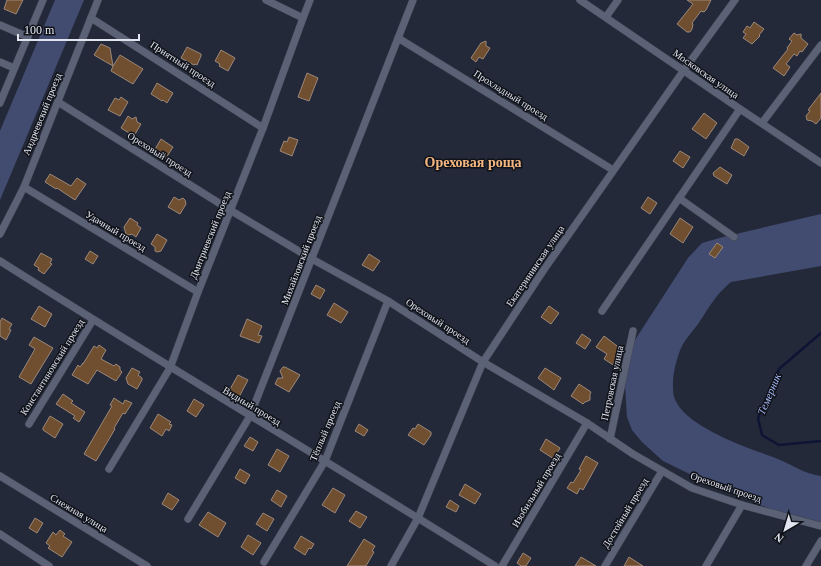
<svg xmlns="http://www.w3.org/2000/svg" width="821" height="566" viewBox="0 0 821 566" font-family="'Times New Roman',serif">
  <rect width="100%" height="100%" fill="#242939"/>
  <!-- forest -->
  <g fill="#424c71">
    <path d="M55 0H84L0 200V131Z"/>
    <path d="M821 214V266L731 282C715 295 709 308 698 324 693 331 687 337 683 344 679 351 677 359 675 367 673 376 672 388 674 397 683 426 747 448 773 457 790 463 803 474 821 476V524L770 509 702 480 663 461 642 442 632 430 627 417 625 386 633 343 688 258 702 243 723 237Z"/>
  </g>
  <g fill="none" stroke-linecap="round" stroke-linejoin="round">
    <!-- stream -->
    <path stroke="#0e1434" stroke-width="2.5" d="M821 333 779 369 758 418 762 435 779 445 821 441"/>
  </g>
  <!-- building -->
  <g fill="#704e30" stroke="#9b8879">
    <path d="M7 0H23L16 14 4 9Z"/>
    <path d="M687 0H711L706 10 704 12 701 11 692 23 693 24 692 29 690 32H687L677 24 693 4Z"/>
    <path d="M754 22 764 29 759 35 760 36 752 44 743 38 746 34 743 32 747 26 750 28Z"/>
    <path d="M794 33 797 35 801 34V38L808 44 802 52 800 51 797 56 794 54 786 64 790 67 784 76 773 68 788 49 787 48 792 41 789 39Z"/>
    <path d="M486 41V46L490 48 483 59 479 57 476 62 471 58 481 43Z"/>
    <path d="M101 44 110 48 113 66 120 55 143 69 133 84 111 71 113 66 94 55Z"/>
    <path d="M187 47 201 54V56L197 65 195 64 194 65 181 58Z"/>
    <path d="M221 50 235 58 228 71 219 66 220 64 215 61Z"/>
    <path d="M307 73 318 78 309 101 298 97Z"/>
    <path d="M157 83 173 93 167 103 163 100 162 101 151 94Z"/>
    <path d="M821 93V118L816 124 812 121 807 120 806 116 810 111 808 110Z"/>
    <path d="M121 97 128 102 120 116 108 110 115 98 119 100Z"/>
    <path d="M704 113 717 123 706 139 692 129Z"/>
    <path d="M128 116 132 119 136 117 137 122 141 124 134 136 121 128Z"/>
    <path d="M289 137 298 140 292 156 280 151 284 141 287 142Z"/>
    <path d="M161 139 173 147 166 158 154 151Z"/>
    <path d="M735 139H738L749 147 744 156 731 148Z"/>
    <path d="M680 151 690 157 683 168 673 161Z"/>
    <path d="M720 167 732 175 727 184 714 176 713 173Z"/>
    <path d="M50 174 71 186 77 178 86 184 75 200 57 188 56 189 45 182Z"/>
    <path d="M174 197 179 200 183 198 185 200 186 204 180 214 168 207Z"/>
    <path d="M648 197 657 203 650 214 641 208Z"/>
    <path d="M130 218 138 223 137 225 141 228 136 237 132 234 129 235 126 234 124 227Z"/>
    <path d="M680 218 693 227 683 243 670 234Z"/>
    <path d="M157 234 167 240 161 251 157 252 155 251V247L151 244Z"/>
    <path d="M717 243 723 247 715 258 709 254Z"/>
    <path d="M90 251 98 256 93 264 85 259Z"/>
    <path d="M41 253 52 259 50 263 52 264 44 274 38 270 39 268 34 265Z"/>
    <path d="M369 254 380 261 373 271 362 265Z"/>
    <path d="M316 285 325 290 320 299 311 294Z"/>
    <path d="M334 303 348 312 341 323 327 315Z"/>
    <path d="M39 306 52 314 45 327 31 319Z"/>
    <path d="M549 306 559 313 551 324 541 317Z"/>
    <path d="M2 318 12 324 9 329 11 330 6 340 0 336V322Z"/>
    <path d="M247 319 262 326 258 335 262 336 259 343 240 336Z"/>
    <path d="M582 334 591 340 585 349 576 343Z"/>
    <path d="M604 336 621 349 617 355 621 357 615 366 604 359 607 354 596 347Z"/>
    <path d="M34 337 53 348 31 384 19 377 35 349 29 345Z"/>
    <path d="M99 345 106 350 101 359 114 366 116 364 120 367V370L122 372 116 381 97 370 88 384 72 375 78 365 80 367 83 363V364L94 346 97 348Z"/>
    <path d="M283 367H285L300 375 289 392 275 384 278 378H283L280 371Z"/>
    <path d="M132 368 140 372 138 375 142 378V380L137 389 128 384 126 378Z"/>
    <path d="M545 368 561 378 554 390 538 378Z"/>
    <path d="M238 375 248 380 239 397 229 391Z"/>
    <path d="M579 384 591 392 590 394V400L585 402 583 404 571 396Z"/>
    <path d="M63 394 73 401 71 403 85 412 79 422 73 418 75 416 56 404Z"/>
    <path d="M114 398 123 404 125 400 132 403 125 414 123 413 114 428 115 429 96 461 84 454 112 406 110 405Z"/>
    <path d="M194 399 204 405 196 417 187 411Z"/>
    <path d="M158 414 171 422 169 424 172 425 169 431 166 429 162 436 150 428Z"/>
    <path d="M50 416 63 424 55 438 43 430V428Z"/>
    <path d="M359 424 368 430 364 436 355 431Z"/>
    <path d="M418 424 431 432V435L424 445 408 435 413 428 415 429Z"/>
    <path d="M250 437 258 442 253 451 244 446Z"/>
    <path d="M546 439 560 448 554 459 540 450Z"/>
    <path d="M277 449 289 456 280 472 268 465Z"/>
    <path d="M586 456 598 463 583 490 580 488 577 494 567 488 571 482 573 483 581 470 579 469Z"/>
    <path d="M240 469 250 475 245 484 235 478Z"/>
    <path d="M465 484 481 494 475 504 459 495Z"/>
    <path d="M333 488 345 495 335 513 322 505Z"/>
    <path d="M277 490 287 496 281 507 271 500Z"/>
    <path d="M168 493 179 500 172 510 162 504Z"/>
    <path d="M450 500 459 506 456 512 446 507Z"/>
    <path d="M356 511 367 517 360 528 349 521Z"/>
    <path d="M208 512 226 523 218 537 199 525Z"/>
    <path d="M263 513 274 519 267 531 256 524Z"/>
    <path d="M35 518 43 523 37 533 29 528Z"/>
    <path d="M60 530 65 534 63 536 72 542 62 557 48 548 50 546 46 543 53 532 56 535Z"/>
    <path d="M248 535 261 543 253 555 241 547Z"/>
    <path d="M301 536 314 544 311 549 309 548 305 555 294 548Z"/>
    <path d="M364 539 375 546 372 551 374 552 366 566H347Z"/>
    <path d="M523 553 531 558 526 566H521L517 563Z"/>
    <path d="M581 557 596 566H575Z"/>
    <path d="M629 557 643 566H624Z"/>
  </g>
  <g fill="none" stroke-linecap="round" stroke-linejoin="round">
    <!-- street casing -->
    <g stroke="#404452" stroke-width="8">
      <g id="street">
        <path d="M266 0 303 18"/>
        <path d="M580 0 740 109 821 163"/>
        <path d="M606 17 618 0"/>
        <path d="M91 18 263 128"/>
        <path d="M0 25 28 37"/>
        <path d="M398 38 613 170"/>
        <path d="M0 62 14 68"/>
        <path d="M58 102 230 210 312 259 388 301 483 362 587 423 633 454 692 488 742 505 821 526"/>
        <path d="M0 103 43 0"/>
        <path d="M762 123 821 45"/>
        <path d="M24 187 198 292"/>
        <path d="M679 198 734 237"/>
        <path d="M0 234 24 187 98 0"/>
        <path d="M0 261C164 365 331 463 495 566"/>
        <path d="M602 311 740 109"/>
        <path d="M29 424 93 320"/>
        <path d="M610 439 633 331"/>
        <path d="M109 469 170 368 198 292 263 128 303 18 310 0"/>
        <path d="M0 476 147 566"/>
        <path d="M188 519 250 416 413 0"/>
        <path d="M0 534 49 566"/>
        <path d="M264 562 325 461 388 301"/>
        <path d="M391 566 418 518 483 362 543 271 684 70 735 0"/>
        <path d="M502 566 587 423"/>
        <path d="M605 566 662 471"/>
        <path d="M706 566 742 505"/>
        <path d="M806 566 821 541"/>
      </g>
    </g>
    <!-- street -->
    <use href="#street" stroke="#5c6276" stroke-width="7"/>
  </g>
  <g text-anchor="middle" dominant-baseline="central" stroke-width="3" stroke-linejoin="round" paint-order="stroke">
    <!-- street labels -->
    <g font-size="10" fill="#e2e5f0" stroke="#101219">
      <text transform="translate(183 64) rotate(33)">Приятный проезд</text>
      <text transform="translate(706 74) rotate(35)">Московская улица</text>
      <text transform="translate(511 95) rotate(32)">Прохладный проезд</text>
      <text transform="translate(42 114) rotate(-68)">Андреевский проезд</text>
      <text transform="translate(160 154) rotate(32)">Ореховый проезд</text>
      <text transform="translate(116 231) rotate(31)">Удачный проезд</text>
      <text transform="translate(210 235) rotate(-68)">Дмитриевский проезд</text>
      <text transform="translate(301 260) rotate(-69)">Михайловский проезд</text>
      <text transform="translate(535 266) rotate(-56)">Екатерининская улица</text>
      <text transform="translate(438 321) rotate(33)">Ореховый проезд</text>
      <text transform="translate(52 367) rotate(-58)">Константиновский проезд</text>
      <text transform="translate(612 383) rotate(-78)">Петровская улица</text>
      <text transform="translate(252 406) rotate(31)">Видный проезд</text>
      <text transform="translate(325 431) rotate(-67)">Тёплый проезд</text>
      <text transform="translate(726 487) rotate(19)">Ореховый проезд</text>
      <text transform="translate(536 490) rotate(-59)">Изобильный проезд</text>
      <text transform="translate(79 513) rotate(31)">Снежная улица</text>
      <text transform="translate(625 513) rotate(-59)">Достойный проезд</text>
    </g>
    <!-- water labels -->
    <g font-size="11" font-style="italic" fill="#abbefe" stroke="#101219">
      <text transform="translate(769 394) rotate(-67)">Темерник</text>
    </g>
    <!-- district labels -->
    <g font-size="14" font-weight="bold" fill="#f5b882" stroke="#101219">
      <text x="473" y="162">Ореховая роща</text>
    </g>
  </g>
  <!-- north arrow -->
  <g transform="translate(785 530) rotate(218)" stroke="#101219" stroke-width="3" paint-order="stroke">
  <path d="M0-3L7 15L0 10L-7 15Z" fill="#e2e5f0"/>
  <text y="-6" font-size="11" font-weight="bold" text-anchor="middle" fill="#e2e5f0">N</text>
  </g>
  <!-- scale -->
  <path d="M18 34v6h121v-6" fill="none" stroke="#e2e5f0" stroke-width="2"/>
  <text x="24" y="34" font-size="12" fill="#e2e5f0" stroke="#101219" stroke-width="3" paint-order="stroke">100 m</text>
</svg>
